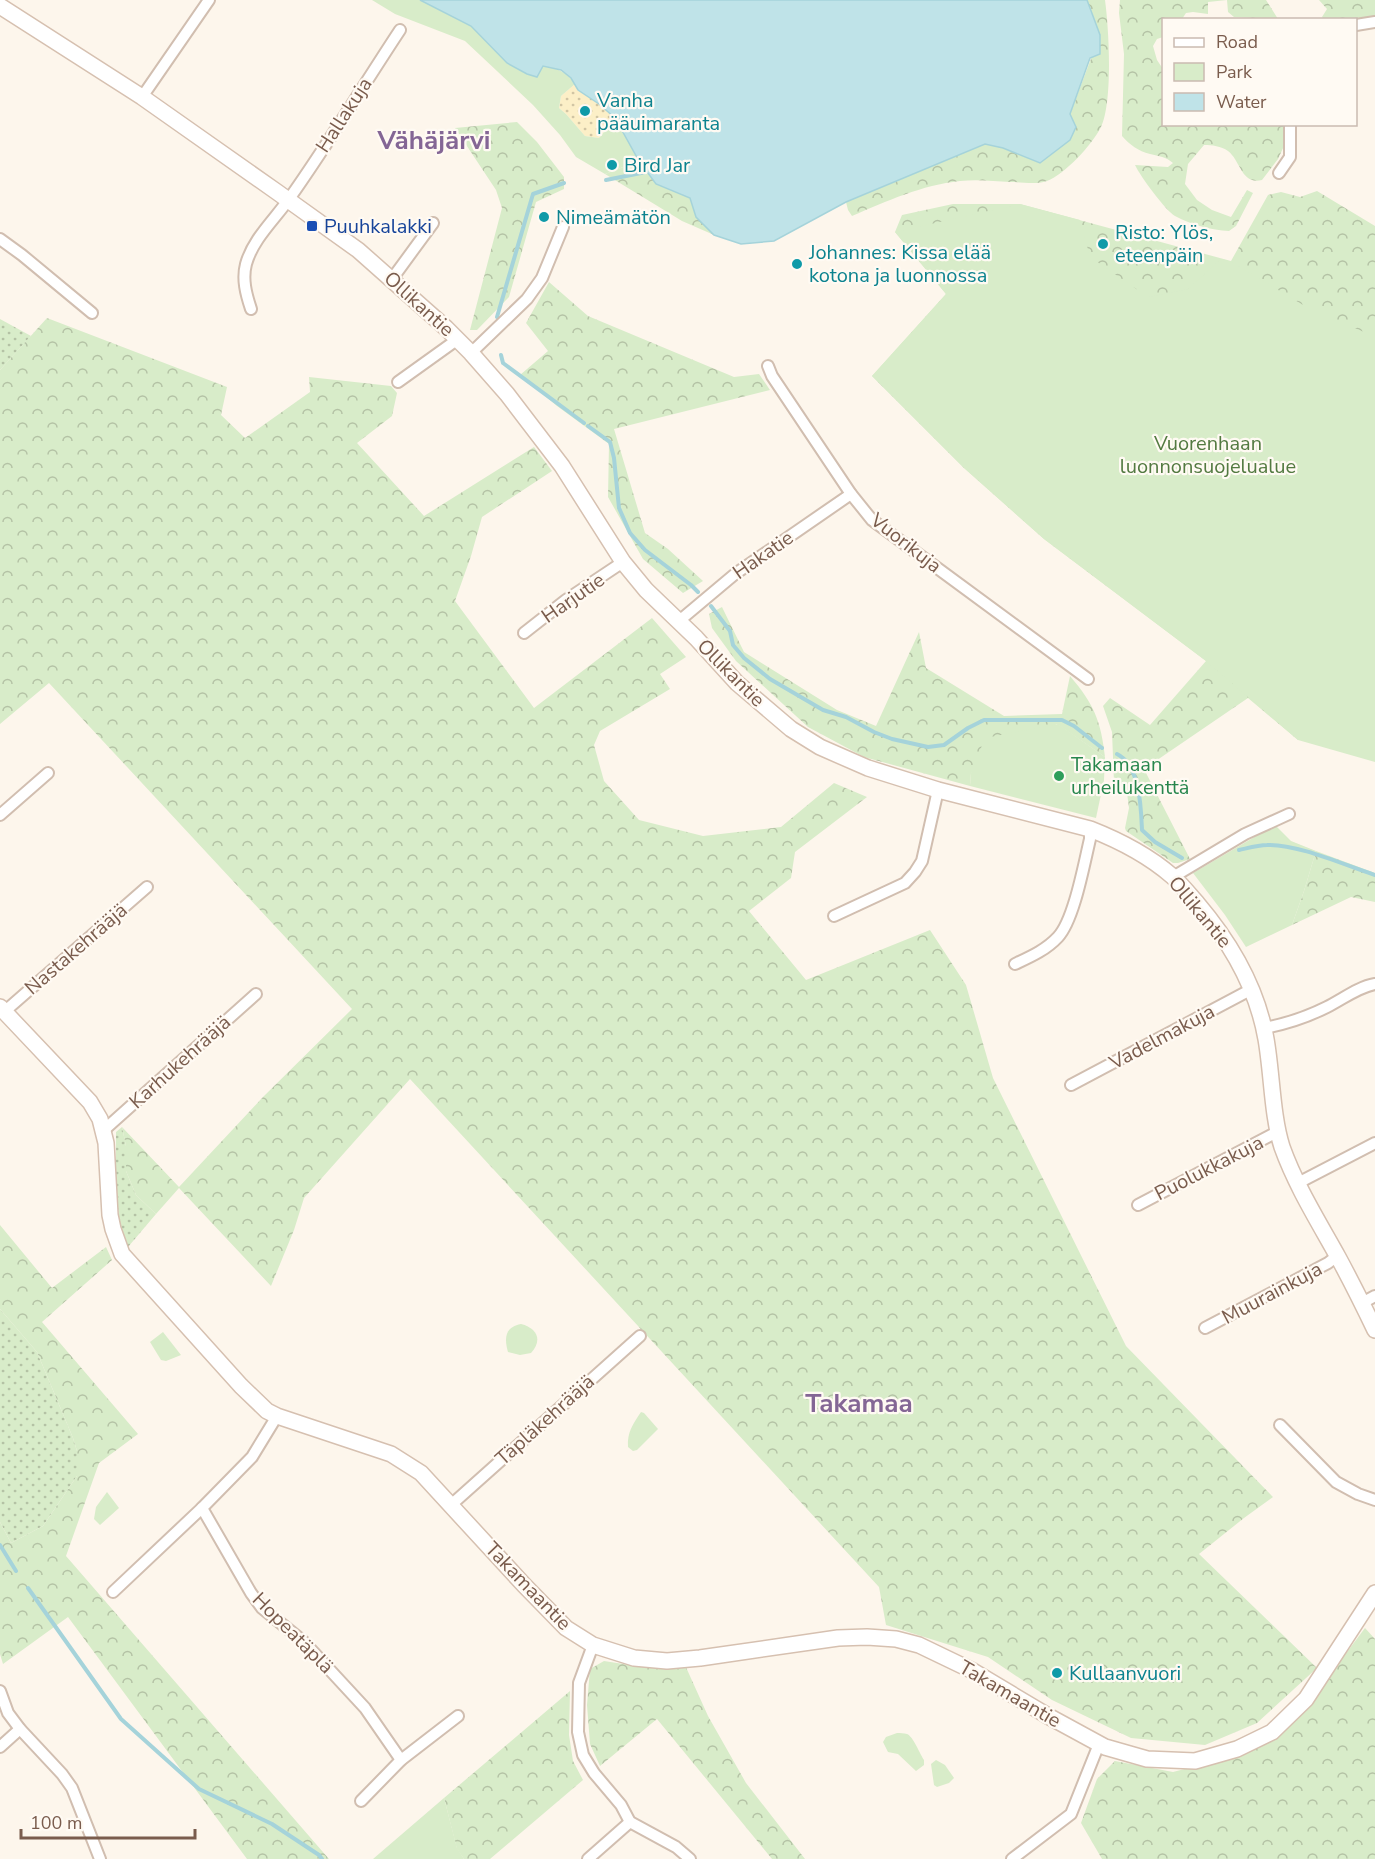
<svg xmlns="http://www.w3.org/2000/svg" width="1375" height="1859" viewBox="0 0 1375 1859" font-family="'Nunito Sans',sans-serif">
  <defs>
    <pattern id="grass-dots" width="8" height="8" patternUnits="userSpaceOnUse" patternTransform="scale(1.5)"><rect width="8" height="8" fill="#d8ecc9"/><path d="M2 2h.1M6 6h.1" fill="none" stroke="#b4c2a5" stroke-width="1.8" stroke-linecap="round"/></pattern>
    <pattern id="forest-crowns" width="20" height="18" patternUnits="userSpaceOnUse" patternTransform="scale(1.5)"><rect width="20" height="18" fill="#d8ecc9"/><path d="M2 6a3 3 0 1 1 6 0M12 15a3 3 0 1 1 6 0" fill="none" stroke="#b4c2a5"/></pattern>
    <pattern id="sand-dots" width="8" height="8" patternUnits="userSpaceOnUse" patternTransform="scale(1.5)"><rect width="8" height="8" fill="#fcefc7"/><path d="M2 2h.1M6 6h.1" fill="none" stroke="#d1c5a4" stroke-width="1.8" stroke-linecap="round"/></pattern>
  </defs>
  <rect width="100%" height="100%" fill="#fdf6ec"/>
  <!-- grass -->
  <g fill="url(#grass-dots)">
    <path d="M0 319 31 336 0 370Z"/>
    <path d="M122 1127 126 1146V1171L136 1195 156 1214 128 1247 120 1227 116 1188V1132Z"/>
    <path d="M0 1309 37 1352 73 1438 77 1451V1476L43 1526 11 1543 0 1522Z"/>
  </g>
  <!-- forest -->
  <g fill="url(#forest-crowns)">
    <path d="M1087 0H1105C1109 29 1113 101 1101 127 1092 145 1065 174 1047 181 1035 185 1023 182 1010 182 994 181 977 179 960 181 922 185 887 201 852 216L848 210 846 202 985 144 1003 148 1040 163 1070 140 1076 127 1070 114 1100 35Z"/>
    <path d="M1120 0H1266L1278 19 1234 17 1228 12 1227 0 1208 2V14L1193 12 1186 13 1182 19 1164 20 1163 37 1157 39 1153 46 1157 60 1163 69 1164 124 1284 125V146L1278 159 1262 180C1241 185 1241 161 1228 151 1221 146 1212 145 1204 145L1188 164 1185 184 1197 200 1212 210 1231 217 1247 190 1253 193 1236 226 1229 231C1211 230 1192 225 1175 216 1166 211 1140 176 1135 165L1168 167 1173 163C1166 157 1159 156 1150 154 1138 151 1130 145 1122 136L1124 54 1119 13Z"/>
    <path d="M1319 0H1375V17L1356 20 1324 19 1322 17 1327 9Z"/>
    <path d="M517 122 537 142 564 177V189L536 202 509 297 477 330H470L502 208 496 190 455 128Z"/>
    <path d="M639 161 656 184 691 198 696 217 714 235 682 221 605 174Z"/>
    <path d="M1317 191 1375 226V444L1319 713 1298 740 1248 698 1144 769 1190 859 1178 863H1173L1126 831 1125 828 1129 808 1127 793 1114 782 1112 732 1103 706 1110 698 1150 725 1206 661 1044 539 964 468 872 376 946 294 895 232 902 215 953 204H1020L1231 261 1268 195 1281 192 1300 197Z"/>
    <path d="M549 282 588 316 734 377 759 374 770 390 614 429 645 533 668 549 703 581 683 593 643 559 608 497 609 444 557 406 520 375 548 351 526 323Z"/>
    <path d="M47 318 227 387 221 415 245 438 310 392 309 377 391 386 397 393 392 416 357 443 424 516 534 447 552 471 482 517 471 556 455 601 534 708 652 618 686 657 660 674 670 689 600 731 594 745 604 781 639 820 703 836 781 827 834 783 867 797 795 852 791 878 749 911 806 980 930 930 966 985 993 1078 1126 1346 1273 1497 1244 1518 1199 1554 1317 1668 1257 1723 1205 1745 1131 1738 1052 1700 988 1657 886 1625 879 1587 410 1079 304 1198 294 1230 271 1286 179 1188 156 1214 136 1195 126 1171V1146L122 1127 179 1187 263 1097 352 1009 49 683 0 724V370Z"/>
    <path d="M722 607 744 652 837 710 876 726 919 632 926 668 1004 716 1062 714 1070 676C1094 704 1101 721 1105 757L1057 724 971 773 970 786 864 757 808 727 736 661 712 628 709 614Z"/>
    <path d="M1316 851 1375 873V902L1351 897 1292 925 1304 891Z"/>
    <path d="M0 1225 52 1288 106 1247 112 1260 42 1322 138 1434 99 1463 66 1556 329 1859H247L68 1617 3 1664 0 1654V1522L11 1543 43 1526 77 1476V1451L73 1438 37 1352 0 1309Z"/>
    <path d="M1365 1628 1375 1639V1859H1102L1081 1823 1097 1779 1115 1761 1173 1772 1242 1754 1308 1704Z"/>
    <path d="M604 1661 649 1668 685 1665 708 1716 746 1783 805 1859H772L657 1719 600 1766 590 1744 587 1705 590 1669Z"/>
    <path d="M570 1691 569 1735 573 1761 583 1780 490 1859H464L457 1849 444 1798Z"/>
  </g>
  <!-- sand -->
  <path fill="url(#sand-dots)" d="M575 84 578 90 599 104 615 118 599 138 585 136 566 114 559 108 561 96Z"/>
  <!-- park -->
  <g fill="#d8ecc9">
    <path d="M372 0H420L471 26 507 63 527 74 537 76 543 66C557 69 567 71 575 84L561 96 559 108 566 114 585 136 599 138 615 118 639 161 605 174 576 157 560 135 533 105 465 41 395 14Z"/>
    <path d="M1020 204 1080 220 1090 257 1148 297 1188 289 1221 259 1232 262 1303 305 1375 337V762L1298 740 1206 661 1044 539 964 468 872 376 946 294 895 232Z"/>
    <path d="M1058 724 1105 757 1104 780 1096 818 970 786 971 773 985 738Z"/>
    <path d="M1275 825 1291 841 1316 851 1304 891 1292 925 1246 947 1225 915 1193 873Z"/>
    <path d="M521 1324C537 1328 543 1340 531 1353L520 1355 508 1352C504 1338 505 1327 521 1324Z"/>
    <path d="M163 1332 181 1355 166 1361 161 1360 150 1342Z"/>
    <path d="M641 1412 644 1413 658 1429 637 1450 633 1451 628 1447C627 1432 633 1424 641 1412Z"/>
    <path d="M107 1492 119 1508 100 1525 94 1519 96 1507Z"/>
    <path d="M897 1733C900 1733 904 1733 907 1734 913 1736 920 1754 924 1760V1765L916 1771 898 1754 888 1752 883 1742 886 1737Z"/>
    <path d="M936 1760 945 1765 954 1778 949 1783 937 1787 934 1785 931 1764Z"/>
    <path d="M444 1798 457 1848 464 1859H373Z"/>
  </g>
  <!-- water -->
  <path fill="#bfe3e8" stroke="#a5d3da" stroke-width="1.5" d="M420 0H1087L1100 35V54L1090 58 1070 114 1076 127 1070 140 1040 163 1003 148 985 144 846 202 774 241 741 244 714 235 696 217 690 198 656 184 639 161 615 118 599 104 578 90 571 78 561 70 543 66 537 77 527 74 507 63 471 26Z"/>
  <g fill="none" stroke-linecap="round" stroke-linejoin="round">
    <!-- stream -->
    <g stroke="#a5d3da" stroke-width="4">
      <path d="M606 180 646 172"/>
      <path d="M497 317 533 194 564 183"/>
      <path d="M501 355 503 363 584 423"/>
      <path d="M588 426 610 442 614 458 619 508 630 533 645 550 691 585 698 592"/>
      <path d="M711 606 730 631 733 645 744 658 770 679 823 710 846 717 874 732 892 739 928 747 944 745 968 728 984 720H1062L1074 726 1102 748"/>
      <path d="M1117 754C1140 765 1141 807 1142 830L1155 842 1182 858"/>
      <path d="M1239 850C1248 848 1258 845 1267 845 1298 844 1344 865 1375 875"/>
      <path d="M0 1545 16 1571"/>
      <path d="M28 1588 121 1719 199 1789 272 1824 319 1855 322 1859"/>
    </g>
    <!-- street casing -->
    <g stroke="#d1beb0" stroke-width="14">
      <g id="street">
        <path d="M1356 25 1375 22"/>
        <path d="M142 97 209 0"/>
        <path d="M1279 173 1290 157V124"/>
        <path d="M0 239 22 255 92 313"/>
        <path d="M392 279 433 223"/>
        <path d="M251 309C246 294 242 279 246 264 253 239 274 220 289 199 328 144 363 86 400 30"/>
        <path d="M471 353 527 299 542 278 563 227"/>
        <path d="M768 366 772 376 851 494 872 520 1088 679"/>
        <path d="M398 382 458 339"/>
        <path d="M679 621 735 574 851 494"/>
        <path d="M524 633 566 600 623 562"/>
        <path d="M0 815 48 773"/>
        <path d="M1173 877 1245 834 1289 814"/>
        <path d="M834 916 905 883 915 872 922 861 938 790"/>
        <path d="M1015 964C1030 957 1046 950 1058 937 1074 920 1084 864 1090 839V829"/>
        <path d="M4 1012 147 887"/>
        <path d="M1264 1028C1286 1024 1307 1017 1327 1007 1343 999 1358 987 1375 984"/>
        <path d="M1071 1085 1252 989"/>
        <path d="M104 1130 256 994"/>
        <path d="M1298 1183 1375 1143"/>
        <path d="M1138 1205 1279 1131"/>
        <path d="M1362 1303 1375 1296"/>
        <path d="M1205 1328 1328 1263 1337 1256"/>
        <path d="M277 1416 252 1457 202 1508 251 1593 262 1608 304 1642 365 1708 401 1760"/>
        <path d="M1280 1425 1336 1482 1358 1494 1375 1500"/>
        <path d="M451 1505 640 1336"/>
        <path d="M113 1592 202 1508"/>
        <path d="M593 1645 579 1683 578 1732 583 1755 594 1773 621 1805 630 1822 676 1847 690 1859"/>
        <path d="M0 1691 8 1713 20 1729 62 1774 72 1788 100 1859"/>
        <path d="M0 1747 20 1729"/>
        <path d="M361 1801 401 1760 458 1716"/>
        <path d="M588 1859 630 1822"/>
        <path d="M1012 1859 1071 1814 1099 1744"/>
      </g>
    </g>
    <!-- secondary casing -->
    <g stroke="#d6c0b0" stroke-width="18">
      <g id="secondary">
        <path d="M0 6 142 97 277 192 358 250 446 328 471 353 507 394 562 466 623 562 646 590 696 638 737 683 791 729 820 747 868 768 938 790 1090 829C1118 840 1149 856 1172 876 1181 884 1189 894 1197 903 1231 943 1257 987 1266 1039 1272 1073 1272 1116 1282 1147 1296 1186 1318 1221 1338 1257 1351 1281 1363 1305 1375 1330"/>
        <path d="M0 1007 90 1102 100 1119 106 1143 110 1215 113 1229 122 1254 241 1386 267 1411 277 1416 391 1454 421 1473 524 1585 566 1628 593 1645 634 1658 667 1661 700 1658 838 1638 867 1637 896 1639 919 1645 971 1670 1048 1716 1105 1747 1147 1759 1195 1761 1237 1749 1272 1732 1306 1699 1375 1593"/>
      </g>
    </g>
    <!-- street -->
    <use href="#street" stroke="#fff" stroke-width="10"/>
    <!-- secondary -->
    <use href="#secondary" stroke="#fff" stroke-width="15"/>
  </g>
  <!-- markers -->
  <g fill="#0f9aa8" stroke="#fffaf3" stroke-width="2">
    <circle cx="585" cy="111" r="6"/>
    <circle cx="612" cy="165" r="6"/>
    <circle cx="544" cy="217" r="6"/>
    <circle cx="1103" cy="244" r="6"/>
    <circle cx="797" cy="264" r="6"/>
    <circle cx="1057" cy="1673" r="6"/>
  </g>
  <rect fill="#1a4fb4" stroke="#fffaf3" stroke-width="2" x="306" y="220" width="12" height="12" rx="3"/>
  <circle fill="#2e9e5b" stroke="#fffaf3" stroke-width="2" cx="1059" cy="776" r="6"/>
  <g text-anchor="middle" dominant-baseline="central" stroke-width="4.5" stroke-linejoin="round" paint-order="stroke">
    <!-- culture labels -->
    <g font-size="20" fill="#0d838f" stroke="#fffaf3" text-anchor="start">
      <text x="597" y="100">Vanha<tspan x="597" dy="23">pääuimaranta</tspan></text>
      <text x="624" y="165">Bird Jar</text>
      <text x="556" y="217">Nimeämätön</text>
      <text x="1115" y="232">Risto: Ylös,<tspan x="1115" dy="23">eteenpäin</tspan></text>
      <text x="809" y="252">Johannes: Kissa elää<tspan x="809" dy="23">kotona ja luonnossa</tspan></text>
      <text x="1069" y="1673">Kullaanvuori</text>
    </g>
    <!-- street labels -->
    <g font-size="20" fill="#7a5c4d" stroke="#fffaf3">
      <text transform="translate(344 115) rotate(-57)">Hallakuja</text>
      <text transform="translate(419 304) rotate(42)">Ollikantie</text>
      <text transform="translate(906 543) rotate(38)">Vuorikuja</text>
      <text transform="translate(763 555) rotate(-35)">Hakatie</text>
      <text transform="translate(573 598) rotate(-35)">Harjutie</text>
      <text transform="translate(731 673) rotate(45)">Ollikantie</text>
      <text transform="translate(1200 912) rotate(50)">Ollikantie</text>
      <text transform="translate(76 949) rotate(-41)">Nastakehrääjä</text>
      <text transform="translate(1162 1037) rotate(-28)">Vadelmakuja</text>
      <text transform="translate(180 1062) rotate(-42)">Karhukehrääjä</text>
      <text transform="translate(1209 1168) rotate(-27)">Puolukkakuja</text>
      <text transform="translate(1272 1293) rotate(-28)">Muurainkuja</text>
      <text transform="translate(545 1420) rotate(-42)">Täpläkehrääjä</text>
      <text transform="translate(528 1586) rotate(46)">Takamaantie</text>
      <text transform="translate(293 1633) rotate(45)">Hopeatäplä</text>
      <text transform="translate(1010 1694) rotate(30)">Takamaantie</text>
    </g>
    <!-- transit labels -->
    <g font-size="20" fill="#164399" stroke="#fffaf3" text-anchor="start">
      <text x="324" y="226">Puuhkalakki</text>
    </g>
    <!-- park labels -->
    <g font-size="20" fill="#537a41" stroke="#fffaf3">
      <text x="1208" y="443">Vuorenhaan<tspan x="1208" dy="23">luonnonsuojelualue</tspan></text>
    </g>
    <!-- leisure labels -->
    <g font-size="20" fill="#27864d" stroke="#fffaf3" text-anchor="start">
      <text x="1071" y="764">Takamaan<tspan x="1071" dy="23">urheilukenttä</tspan></text>
    </g>
    <!-- district labels -->
    <g font-size="26" font-weight="bold" fill="#846695" stroke="#fffaf3">
      <text x="434" y="140">Vähäjärvi</text>
      <text x="859" y="1403">Takamaa</text>
    </g>
  </g>
  <!-- legend -->
  <rect x="1162" y="18" width="195" height="108" fill="#fffaf3" stroke="#cabbb1" stroke-width="1.5"/>
  <rect x="1174" y="38" width="30" height="9" fill="#ffffff" stroke="#cabbb1" stroke-width="1.5"/>
  <text x="1216" y="48" font-size="18" fill="#7a5c4d">Road</text>
  <rect x="1174" y="63" width="30" height="18" fill="#d8ecc9" stroke="#cabbb1" stroke-width="1.5"/>
  <text x="1216" y="78" font-size="18" fill="#7a5c4d">Park</text>
  <rect x="1174" y="93" width="30" height="18" fill="#bfe3e8" stroke="#cabbb1" stroke-width="1.5"/>
  <text x="1216" y="108" font-size="18" fill="#7a5c4d">Water</text>
  <!-- scale -->
  <path d="M21 1829v9h174v-9" fill="none" stroke="#7a5c4d" stroke-width="3"/>
  <text x="30" y="1829" font-size="18" fill="#7a5c4d" stroke="#fffaf3" stroke-width="4.5" paint-order="stroke">100 m</text>
</svg>
